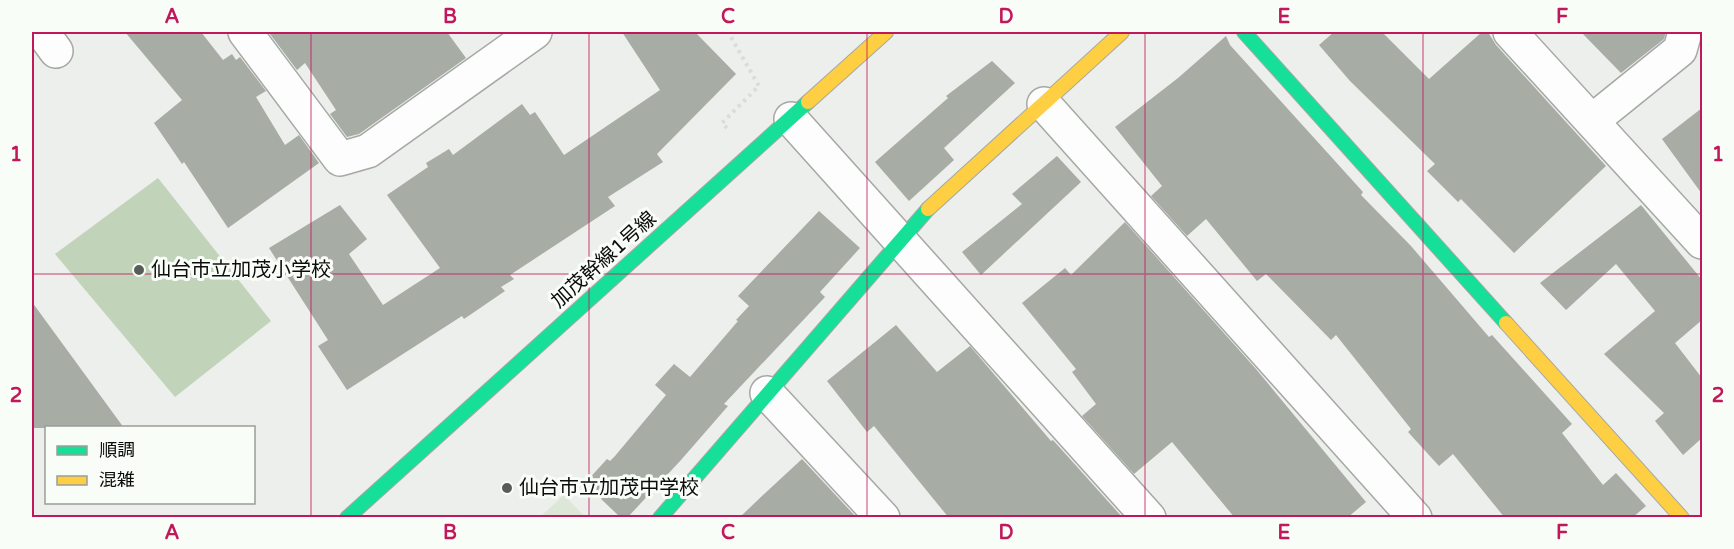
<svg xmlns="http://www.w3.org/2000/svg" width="1734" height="549" viewBox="0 0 1734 549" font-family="'Varela Round','Noto Sans JP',sans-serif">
  <rect width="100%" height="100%" fill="#ecefeb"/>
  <!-- green -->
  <path fill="#dde7d8" d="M564 495 585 517H540Z"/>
  <!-- water -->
  <path fill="#c1d3b9" d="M158 178 271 321 175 397 55 254Z"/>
  <!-- building -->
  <g fill="#a7aca5">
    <path d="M125 32H201L223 60 232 54 236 60 240 57 266 91 256 97 285 145 299 135 319 163 228 228 184 162 182 164 154 123 182 100Z"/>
    <path d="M274 32H447L466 58 359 134 347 137 330 114 336 110 305 63 297 70 270 34Z"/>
    <path d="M622 32H695L736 74 657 154 663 162 608 197 615 206 510 275 514 279 501 287 505 291 464 319 462 316 347 390 318 346 328 340 269 248 340 205 367 239 349 254 383 305 440 268 387 195 428 167 426 163 449 149 453 155 522 104 530 115 535 112 564 155 660 90Z"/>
    <path d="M1334 32H1382L1429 79 1482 32H1488L1496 45 1606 166 1514 253 1461 199 1458 202 1427 171 1435 164 1350 81 1319 45Z"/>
    <path d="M1581 32H1666L1664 39 1621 73Z"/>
    <path d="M1226 36 1230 45 1363 192 1361 195 1411 246 1489 337 1492 335 1572 424 1562 433 1603 485 1616 473 1646 506 1632 518H1505L1453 454 1439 466 1408 432 1411 429 1336 335 1331 340 1266 274 1257 281 1206 219 1187 236 1151 196 1162 186 1115 127 1178 78Z"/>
    <path d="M992 61 1015 83 944 148 954 160 909 201 875 162 948 98 946 96Z"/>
    <path d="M1702 108V194L1662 139Z"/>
    <path d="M1057 156 1081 182 981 275 962 252 1022 204 1012 194Z"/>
    <path d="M1641 205 1702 280V320L1675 343 1702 378V438L1683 455 1655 421 1664 413 1604 354 1655 311 1616 264 1566 310 1540 283Z"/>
    <path d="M819 211 860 248 820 292 825 297 724 404 728 406 681 460 627 518H621L599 497 602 494 586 482 607 459 610 461 615 456 666 395 655 385 674 364 690 377 738 321 736 320 749 306 738 296Z"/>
    <path d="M1125 222 1256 369 1366 502 1347 518H1235L1172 442 1134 474 1082 416 1096 404 1072 372 1076 369 1022 303 1065 268 1071 275Z"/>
    <path d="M32 302 124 428H32Z"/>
    <path d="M896 325 937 372 970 346 1051 441 1053 440 1123 518H949L874 426 867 432 827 381Z"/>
    <path d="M802 459 857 518H739L762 496Z"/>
  </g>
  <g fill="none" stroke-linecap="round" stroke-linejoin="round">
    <!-- street casing -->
    <g stroke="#a6a8a5" stroke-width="36">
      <g id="street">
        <path d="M42 32 56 51"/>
        <path d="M245 32 340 159 368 151 535 32"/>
        <path d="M1510 32 1702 242"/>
        <path d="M1044 104 1415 518"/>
        <path d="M791 119 1149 518"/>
        <path d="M1592 121 1680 50 1685 32"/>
        <path d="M767 393 883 518"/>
      </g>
    </g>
    <!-- fast casing -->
    <g stroke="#a6a8a5" stroke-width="16">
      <g id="fast">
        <path d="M1244 32 1506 323"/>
        <path d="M347 518 808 102"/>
        <path d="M660 518 928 209"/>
      </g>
    </g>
    <!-- slow casing -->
    <g stroke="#a6a8a5" stroke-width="16">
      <g id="slow">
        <path d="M808 102 886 32"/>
        <path d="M928 209 1122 32"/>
        <path d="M1506 323 1682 518"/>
      </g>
    </g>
    <!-- path -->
    <path stroke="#dbdbdb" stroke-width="4" stroke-dasharray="3 4.5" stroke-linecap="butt" d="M727 128 722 123 759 86 728 32"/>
    <!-- street -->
    <use href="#street" stroke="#fcfdfc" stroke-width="33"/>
    <!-- fast -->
    <use href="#fast" stroke="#16e098" stroke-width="14"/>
    <!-- slow -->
    <use href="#slow" stroke="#ffcf43" stroke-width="14"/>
  </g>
  <!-- grid -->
  <path fill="none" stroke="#c2185b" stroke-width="1.5" stroke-opacity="0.55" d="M311 32V518M589 32V518M867 32V518M1145 32V518M1423 32V518M32 274H1702"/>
  <!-- markers -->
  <g fill="#5a5c59" stroke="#f9fdf7" stroke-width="2">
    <circle cx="139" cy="270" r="6"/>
    <circle cx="507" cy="488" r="6"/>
  </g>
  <g text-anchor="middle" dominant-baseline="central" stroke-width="6" stroke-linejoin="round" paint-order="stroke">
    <!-- street labels -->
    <g font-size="20" fill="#0c0d0b" stroke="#f9fdf7">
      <text transform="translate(604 260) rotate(-42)">加茂幹線1号線</text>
    </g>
    <!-- poi labels -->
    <g font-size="20" fill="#0c0d0b" stroke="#f9fdf7" text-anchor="start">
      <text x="151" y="270">仙台市立加茂小学校</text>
      <text x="519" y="488">仙台市立加茂中学校</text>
    </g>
  </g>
  <!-- border -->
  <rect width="1734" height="549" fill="none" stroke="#f9fdf7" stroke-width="66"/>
  <!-- legend -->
  <rect x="45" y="426" width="210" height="78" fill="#f9fdf7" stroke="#9a9d99" stroke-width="1.5"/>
  <rect x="57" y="446" width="30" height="9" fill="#16e098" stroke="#9a9d99" stroke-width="1.5"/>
  <text x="99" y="456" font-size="18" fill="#0c0d0b">順調</text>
  <rect x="57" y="476" width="30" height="9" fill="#ffcf43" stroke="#9a9d99" stroke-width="1.5"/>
  <text x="99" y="486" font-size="18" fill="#0c0d0b">混雑</text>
  <rect x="33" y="33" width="1668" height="483" fill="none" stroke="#c2185b" stroke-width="2"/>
  <g font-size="20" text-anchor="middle" font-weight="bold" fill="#c2185b">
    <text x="172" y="23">A</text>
    <text x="450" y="23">B</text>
    <text x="728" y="23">C</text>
    <text x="1006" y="23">D</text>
    <text x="1284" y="23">E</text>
    <text x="1562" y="23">F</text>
    <text x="16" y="161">1</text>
    <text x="1718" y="161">1</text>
    <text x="16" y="402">2</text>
    <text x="1718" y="402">2</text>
    <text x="172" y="539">A</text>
    <text x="450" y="539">B</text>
    <text x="728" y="539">C</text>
    <text x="1006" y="539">D</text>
    <text x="1284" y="539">E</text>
    <text x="1562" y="539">F</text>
  </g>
</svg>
